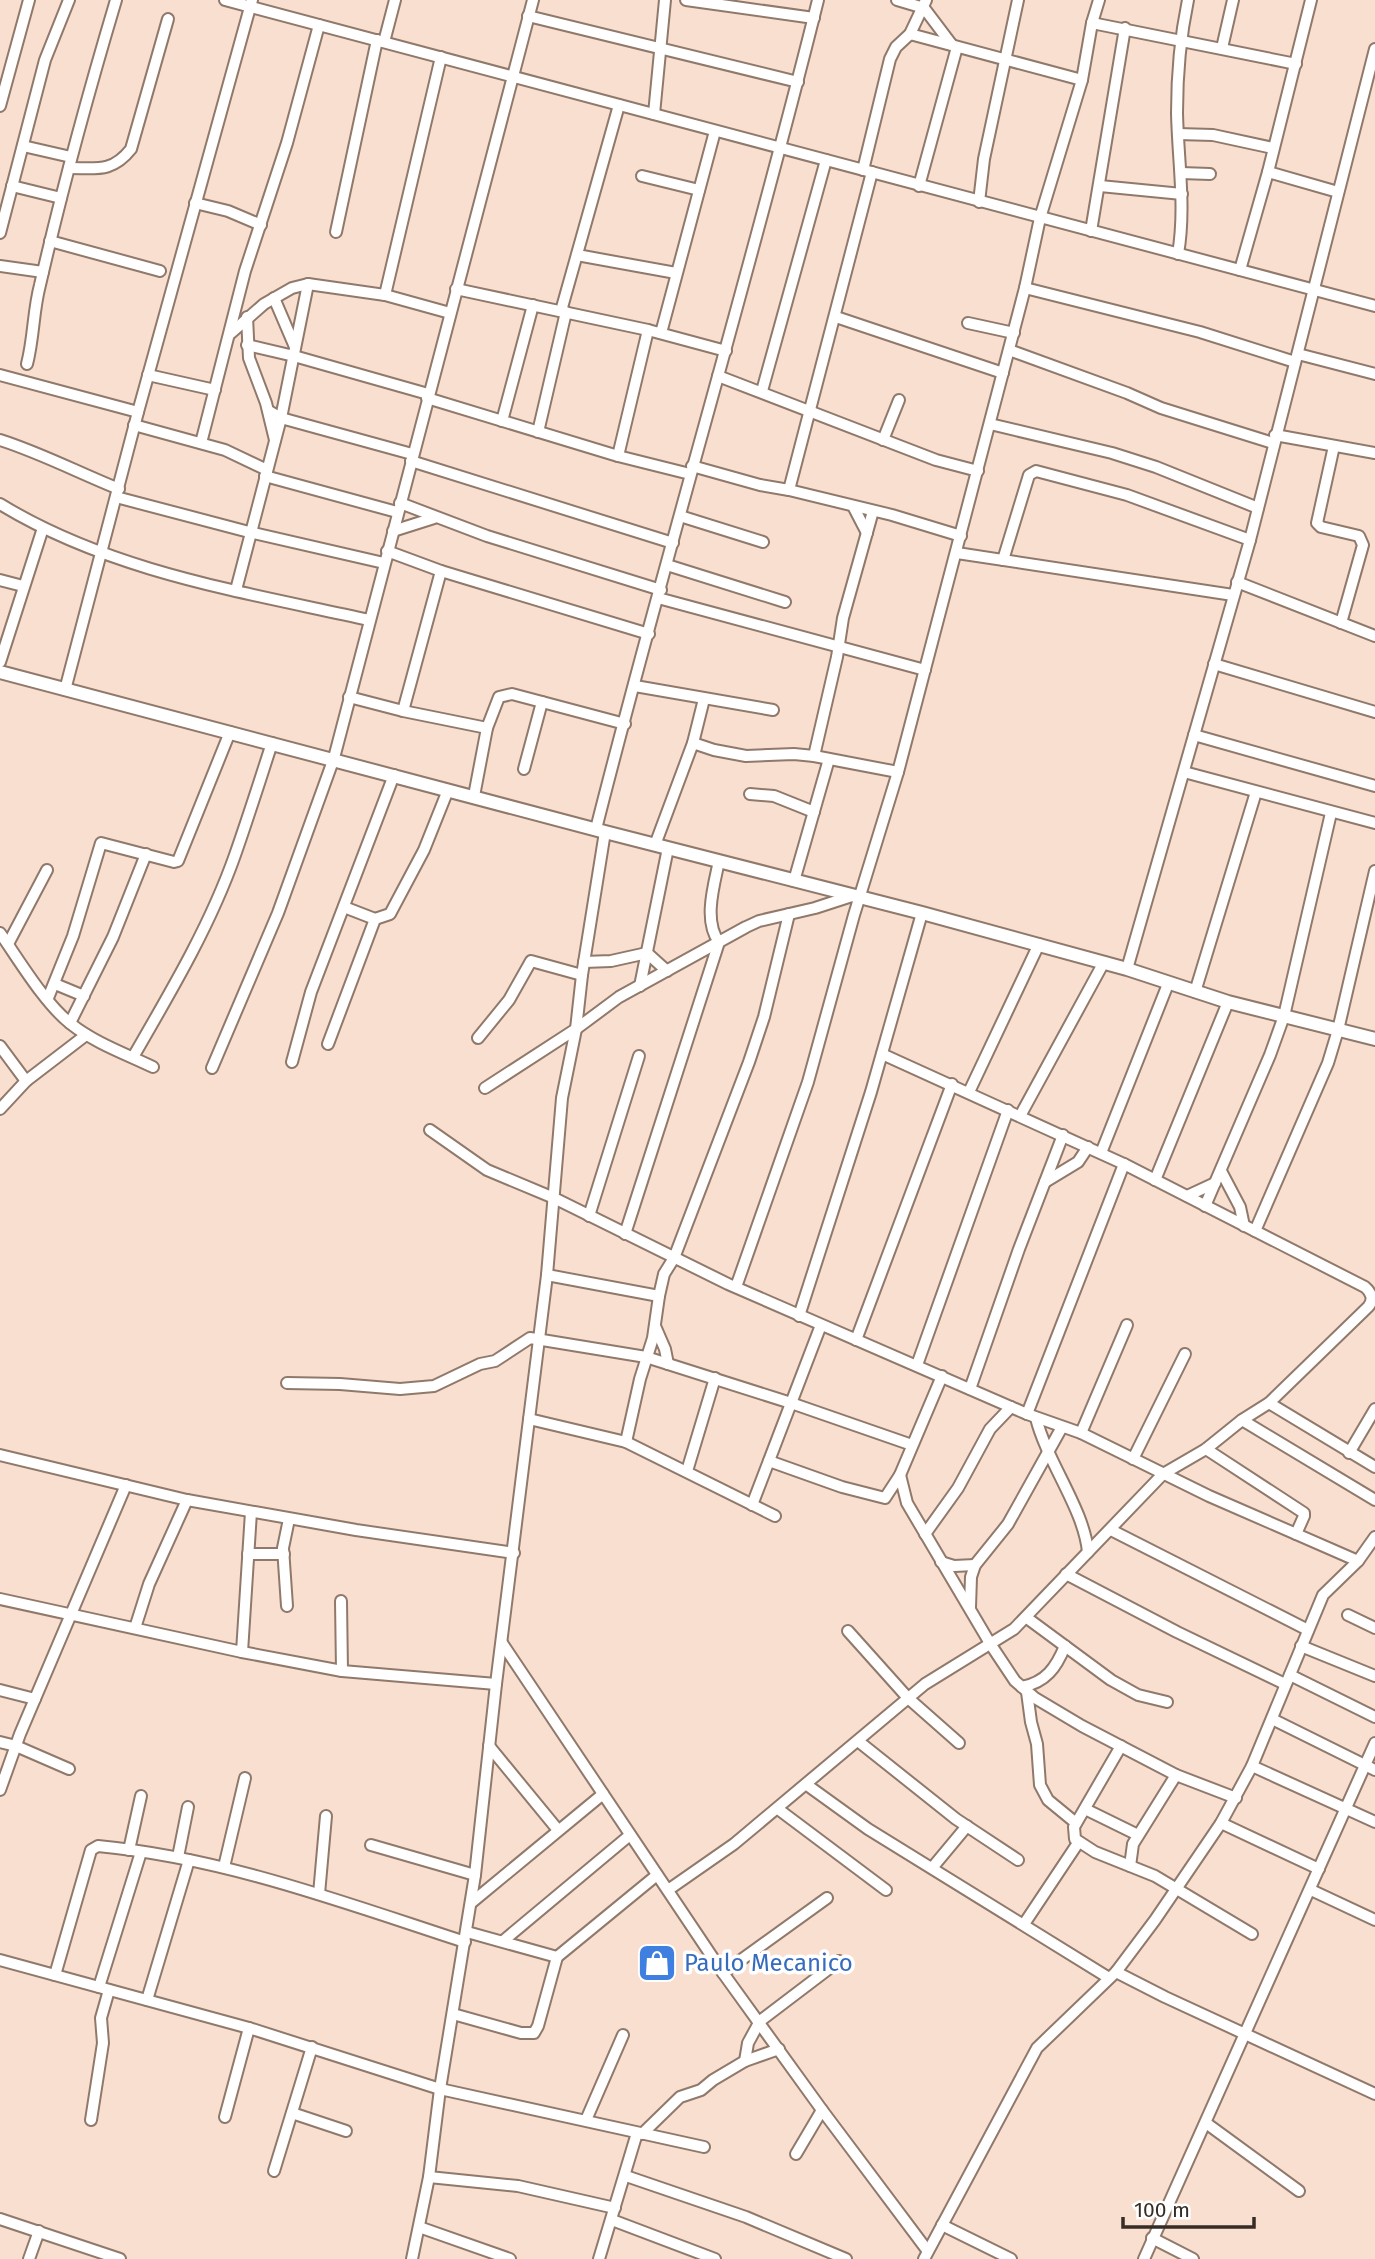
<svg xmlns="http://www.w3.org/2000/svg" width="1375" height="2259" viewBox="0 0 1375 2259" font-family="'Fira Sans',sans-serif">
  <rect width="100%" height="100%" fill="#f9dfd0"/>
  <g fill="none" stroke-linecap="round" stroke-linejoin="round">
    <!-- minor casing -->
    <g stroke="#90796b" stroke-width="14">
      <g id="minor">
        <path d="M225 0 1375 306"/>
        <path d="M686 0 814 18"/>
        <path d="M897 0 924 8 952 45"/>
        <path d="M528 16 798 82"/>
        <path d="M1092 23 1296 64"/>
        <path d="M910 34 1082 80"/>
        <path d="M384 42 395 0"/>
        <path d="M1222 48 1233 0"/>
        <path d="M0 106 29 0"/>
        <path d="M654 114 665 0"/>
        <path d="M1178 134 1213 135 1273 148"/>
        <path d="M23 146 71 157"/>
        <path d="M69 168C96 168 112 173 131 149L168 19"/>
        <path d="M863 170 890 59 896 47 910 34 926 0"/>
        <path d="M1268 172 1338 192"/>
        <path d="M1181 173 1210 174"/>
        <path d="M642 176 699 190"/>
        <path d="M12 186 61 198"/>
        <path d="M919 186 957 47"/>
        <path d="M1100 186 1182 194"/>
        <path d="M979 202 984 159 1018 0"/>
        <path d="M195 203 228 211 261 225"/>
        <path d="M1091 231 1125 28"/>
        <path d="M336 232 377 40"/>
        <path d="M0 233 45 60 69 0"/>
        <path d="M50 241 160 271"/>
        <path d="M1178 254C1186 207 1178 161 1177 113 1177 74 1180 38 1188 0"/>
        <path d="M577 255 676 273"/>
        <path d="M0 266 43 272"/>
        <path d="M1240 270 1268 172 1311 0"/>
        <path d="M1025 288 1200 332 1295 362"/>
        <path d="M456 289 648 330 726 351"/>
        <path d="M385 295 441 57"/>
        <path d="M274 298 295 347"/>
        <path d="M561 311 619 105"/>
        <path d="M247 317 249 358 266 403 275 440"/>
        <path d="M836 317 1003 373"/>
        <path d="M968 323 1014 333"/>
        <path d="M231 333 264 304 292 288 308 284 385 295 450 313"/>
        <path d="M661 333 715 131"/>
        <path d="M247 345 294 356 428 394"/>
        <path d="M1009 350 1127 393 1161 408 1273 443"/>
        <path d="M1298 354 1375 374"/>
        <path d="M27 364C34 337 33 311 40 285 62 189 88 94 116 0"/>
        <path d="M0 375 138 412"/>
        <path d="M148 375 215 390"/>
        <path d="M718 376 936 460 978 471"/>
        <path d="M762 391 826 160"/>
        <path d="M427 398 618 456 690 474"/>
        <path d="M269 411 281 418 412 454"/>
        <path d="M502 421 533 305"/>
        <path d="M990 424 1112 453 1156 467 1258 508"/>
        <path d="M134 425 225 450 267 470"/>
        <path d="M538 432 566 312"/>
        <path d="M1275 435 1375 453"/>
        <path d="M0 440C41 453 79 473 119 489"/>
        <path d="M883 440 899 400"/>
        <path d="M201 443 245 271 287 143 319 25"/>
        <path d="M1334 446 1317 523 1321 527 1359 536 1363 545 1341 623"/>
        <path d="M618 456 648 330"/>
        <path d="M411 461 673 543"/>
        <path d="M692 466 760 485 789 490 892 515 961 536"/>
        <path d="M265 476 397 512"/>
        <path d="M789 490 872 172"/>
        <path d="M116 497 249 532 384 563"/>
        <path d="M400 503 487 536 661 590"/>
        <path d="M0 504C111 572 244 592 369 620"/>
        <path d="M853 506 867 533"/>
        <path d="M680 516 763 542"/>
        <path d="M393 531 434 518"/>
        <path d="M387 551 441 571 649 634"/>
        <path d="M957 553 1233 595"/>
        <path d="M1003 560 1029 475 1036 471 1127 495 1250 540"/>
        <path d="M667 565 785 602"/>
        <path d="M0 580 23 586"/>
        <path d="M1237 582 1375 636"/>
        <path d="M236 590 281 418 308 284"/>
        <path d="M658 598 925 670"/>
        <path d="M0 662 43 528"/>
        <path d="M1214 664 1375 712"/>
        <path d="M635 686 773 710"/>
        <path d="M65 690 138 412 252 0"/>
        <path d="M349 697 403 711 487 728 499 697 512 694 625 724"/>
        <path d="M403 711 441 571"/>
        <path d="M1194 735 1375 786"/>
        <path d="M693 743 714 750 746 756 794 754 814 756 898 772"/>
        <path d="M814 756 837 657 843 618 873 511"/>
        <path d="M524 769 542 702"/>
        <path d="M1184 772 1375 823"/>
        <path d="M750 794 774 796 814 812"/>
        <path d="M474 796 487 728"/>
        <path d="M596 829C666 552 749 278 818 0"/>
        <path d="M655 845 693 743 704 699"/>
        <path d="M794 881 829 759"/>
        <path d="M344 907 375 919 390 914 424 850 448 790"/>
        <path d="M0 933C19 960 45 1004 71 1024 95 1043 126 1054 153 1067"/>
        <path d="M8 944 47 870"/>
        <path d="M584 962 611 961 647 953 667 971"/>
        <path d="M1127 969 1250 540 1375 49"/>
        <path d="M55 984 84 996"/>
        <path d="M640 986 668 848"/>
        <path d="M1195 992 1256 792"/>
        <path d="M48 998 73 936 101 843 174 862 178 861 230 732"/>
        <path d="M70 1023 113 937 146 854"/>
        <path d="M478 1038 509 1000 531 961 582 975"/>
        <path d="M328 1044 375 919"/>
        <path d="M0 1046 26 1081"/>
        <path d="M133 1057C170 993 210 926 235 855 248 818 260 780 272 743"/>
        <path d="M292 1062 311 992 394 775"/>
        <path d="M212 1068 278 913 334 758 533 0"/>
        <path d="M485 1088 576 1029 619 997 746 927 759 921 815 908 855 895"/>
        <path d="M969 1092 1039 944"/>
        <path d="M0 1109 26 1081 86 1035"/>
        <path d="M1020 1116 1104 962"/>
        <path d="M430 1130 487 1170 554 1198 728 1284 1027 1414 1081 1433 1209 1496 1358 1561"/>
        <path d="M1101 1153 1168 984"/>
        <path d="M1221 1171 1240 1207 1244 1226"/>
        <path d="M1155 1180 1228 1002"/>
        <path d="M1045 1182 1078 1162 1088 1147"/>
        <path d="M1187 1196 1215 1183"/>
        <path d="M1205 1206 1270 1055 1284 1016 1331 813"/>
        <path d="M589 1216 639 1056"/>
        <path d="M1255 1231 1328 1063 1338 1030 1375 871"/>
        <path d="M625 1234 719 942C703 921 714 885 719 861"/>
        <path d="M547 1275 659 1296"/>
        <path d="M736 1287 808 1082 854 915 898 772 1025 288 1040 218 1082 80 1092 23 1099 0"/>
        <path d="M799 1316 871 1092 922 913"/>
        <path d="M655 1326 665 1349 668 1364"/>
        <path d="M856 1340 952 1084"/>
        <path d="M917 1365 1008 1110"/>
        <path d="M287 1383 340 1384 400 1389 434 1386 480 1364 495 1361 530 1338 646 1357 791 1403 912 1445"/>
        <path d="M970 1389 1019 1249 1063 1135"/>
        <path d="M1269 1403 1375 1467"/>
        <path d="M1027 1414 1124 1164"/>
        <path d="M1036 1418C1047 1462 1084 1509 1088 1552"/>
        <path d="M529 1419 626 1442 775 1516"/>
        <path d="M1242 1420 1375 1500"/>
        <path d="M1081 1433 1127 1325"/>
        <path d="M626 1442 640 1379 653 1338 659 1296 664 1274 674 1258 749 1062 764 1017 789 914"/>
        <path d="M1206 1449 1304 1513V1516L1296 1534"/>
        <path d="M1349 1453 1375 1409"/>
        <path d="M0 1455 187 1500 356 1530 514 1553"/>
        <path d="M1133 1459 1185 1354"/>
        <path d="M769 1461 842 1487 885 1498 900 1475 942 1376"/>
        <path d="M687 1471 715 1378"/>
        <path d="M900 1475 907 1503 991 1645 1015 1681 1035 1698 1082 1726 1176 1775 1236 1798"/>
        <path d="M752 1505 821 1325"/>
        <path d="M1111 1530 1308 1630"/>
        <path d="M925 1534 958 1488 990 1429 1011 1407"/>
        <path d="M248 1554H284"/>
        <path d="M941 1562 954 1566 975 1565"/>
        <path d="M1066 1574 1177 1632 1285 1684"/>
        <path d="M0 1599 242 1652 342 1671 496 1684"/>
        <path d="M341 1601 342 1671"/>
        <path d="M287 1606 283 1548 289 1519"/>
        <path d="M970 1607 971 1577 975 1565 1008 1524 1062 1427"/>
        <path d="M1348 1615 1375 1628"/>
        <path d="M1027 1618 1111 1680 1138 1695 1167 1702"/>
        <path d="M135 1628 149 1584 187 1500"/>
        <path d="M848 1631 908 1698 959 1743"/>
        <path d="M502 1643 723 1973 822 2110 927 2250"/>
        <path d="M1301 1646 1375 1676"/>
        <path d="M242 1652 251 1512"/>
        <path d="M1290 1675 1375 1717"/>
        <path d="M1022 1687C1046 1682 1056 1668 1065 1646"/>
        <path d="M0 1690 35 1699"/>
        <path d="M1027 1692 1031 1722 1037 1744 1040 1785 1048 1800 1076 1823"/>
        <path d="M1272 1719 1375 1770"/>
        <path d="M858 1741 956 1819 1018 1860"/>
        <path d="M0 1742 16 1746 69 1769"/>
        <path d="M489 1746 558 1830"/>
        <path d="M1121 1746 1074 1827 1075 1839 1095 1852 1155 1876 1252 1934"/>
        <path d="M1252 1766 1375 1822"/>
        <path d="M807 1785 868 1829 1109 1978"/>
        <path d="M0 1790 20 1734 126 1485"/>
        <path d="M778 1809 886 1890"/>
        <path d="M1085 1809 1138 1835"/>
        <path d="M1221 1823 1319 1869"/>
        <path d="M371 1845 475 1875"/>
        <path d="M129 1850 141 1796"/>
        <path d="M178 1857 188 1807"/>
        <path d="M1130 1866 1133 1844 1176 1775"/>
        <path d="M224 1867 245 1778"/>
        <path d="M932 1868 967 1826"/>
        <path d="M668 1890 734 1844 925 1684 1014 1629 1163 1474 1206 1449 1242 1420 1269 1403 1368 1307C1374 1300 1372 1293 1365 1287L1124 1164 882 1054"/>
        <path d="M1311 1890 1375 1920"/>
        <path d="M319 1894 326 1816"/>
        <path d="M471 1903 603 1794"/>
        <path d="M1024 1924 1078 1843"/>
        <path d="M467 1932 557 1957"/>
        <path d="M503 1941 630 1835"/>
        <path d="M0 1960 249 2028 440 2089 704 2147"/>
        <path d="M1116 1972 1165 1997 1375 2094"/>
        <path d="M723 1973 827 1898"/>
        <path d="M55 1975 91 1850 98 1846C225 1858 345 1903 465 1942"/>
        <path d="M99 1987 141 1852"/>
        <path d="M147 2000 189 1860"/>
        <path d="M453 2014 521 2033H534L538 2026 557 1957 657 1875"/>
        <path d="M745 2061 748 2043 760 2021 839 1961"/>
        <path d="M292 2113 346 2131"/>
        <path d="M225 2117 249 2028"/>
        <path d="M91 2120 103 2043 101 2018 109 1990"/>
        <path d="M586 2120 623 2035"/>
        <path d="M1206 2123 1299 2191"/>
        <path d="M642 2134 680 2097 701 2090 713 2080 745 2061 779 2049"/>
        <path d="M796 2154 822 2110"/>
        <path d="M274 2171 312 2047"/>
        <path d="M626 2176 746 2217 846 2259"/>
        <path d="M429 2177 518 2186 615 2208"/>
        <path d="M0 2219 120 2259"/>
        <path d="M612 2220 715 2259"/>
        <path d="M942 2225 1011 2259"/>
        <path d="M419 2227 510 2259"/>
        <path d="M1152 2238 1193 2259"/>
        <path d="M29 2259 39 2231"/>
        <path d="M412 2259 429 2177 440 2089 475 1875 496 1684 547 1275 562 1098 576 1029 582 975 605 832"/>
        <path d="M599 2259 637 2133"/>
        <path d="M924 2259 1037 2048 1116 1972 1155 1920 1221 1823 1252 1766 1323 1595 1358 1561 1375 1537"/>
        <path d="M1144 2259 1375 1743"/>
      </g>
    </g>
    <!-- tertiary casing -->
    <g stroke="#90796b" stroke-width="16">
      <path id="tertiary" d="M0 672 605 832 922 913 1127 969 1228 1002 1375 1039"/>
    </g>
    <!-- minor -->
    <use href="#minor" stroke="#fff" stroke-width="10"/>
    <!-- tertiary -->
    <use href="#tertiary" stroke="#fff" stroke-width="12"/>
  </g>
  <!-- icons -->
  <defs>
    <g id="shop-square" transform="scale(2.0125)"><rect x="-9" y="-9" width="18" height="18" rx="4" fill="#3f7fe0" stroke="#fff"/><path d="M-5-2.5h2.3a2.7 3.5 0 0 1 5.4 0H5L5.5 6h-11ZM-1.5-2.5h3a1.5 2.3 0 0 0-3 0Z" fill="#fff"/></g>
  </defs>
  <g fill-rule="evenodd">
    <use href="#shop-square" x="657" y="1963"/>
  </g>
  <g text-anchor="middle" dominant-baseline="central" stroke-width="7" stroke-linejoin="round" paint-order="stroke">
    <!-- shop labels -->
    <g font-size="24" fill="#366cbe" stroke="#fff" text-anchor="start">
      <text x="684" y="1963">Paulo Mecanico</text>
    </g>
  </g>
  <!-- scale -->
  <path d="M1123 2217v10h131v-10" fill="none" stroke="#362c26" stroke-width="3.5"/>
  <text x="1134" y="2217" font-size="21" fill="#362c26" stroke="#ffffff" stroke-width="5" paint-order="stroke">100 m</text>
</svg>
